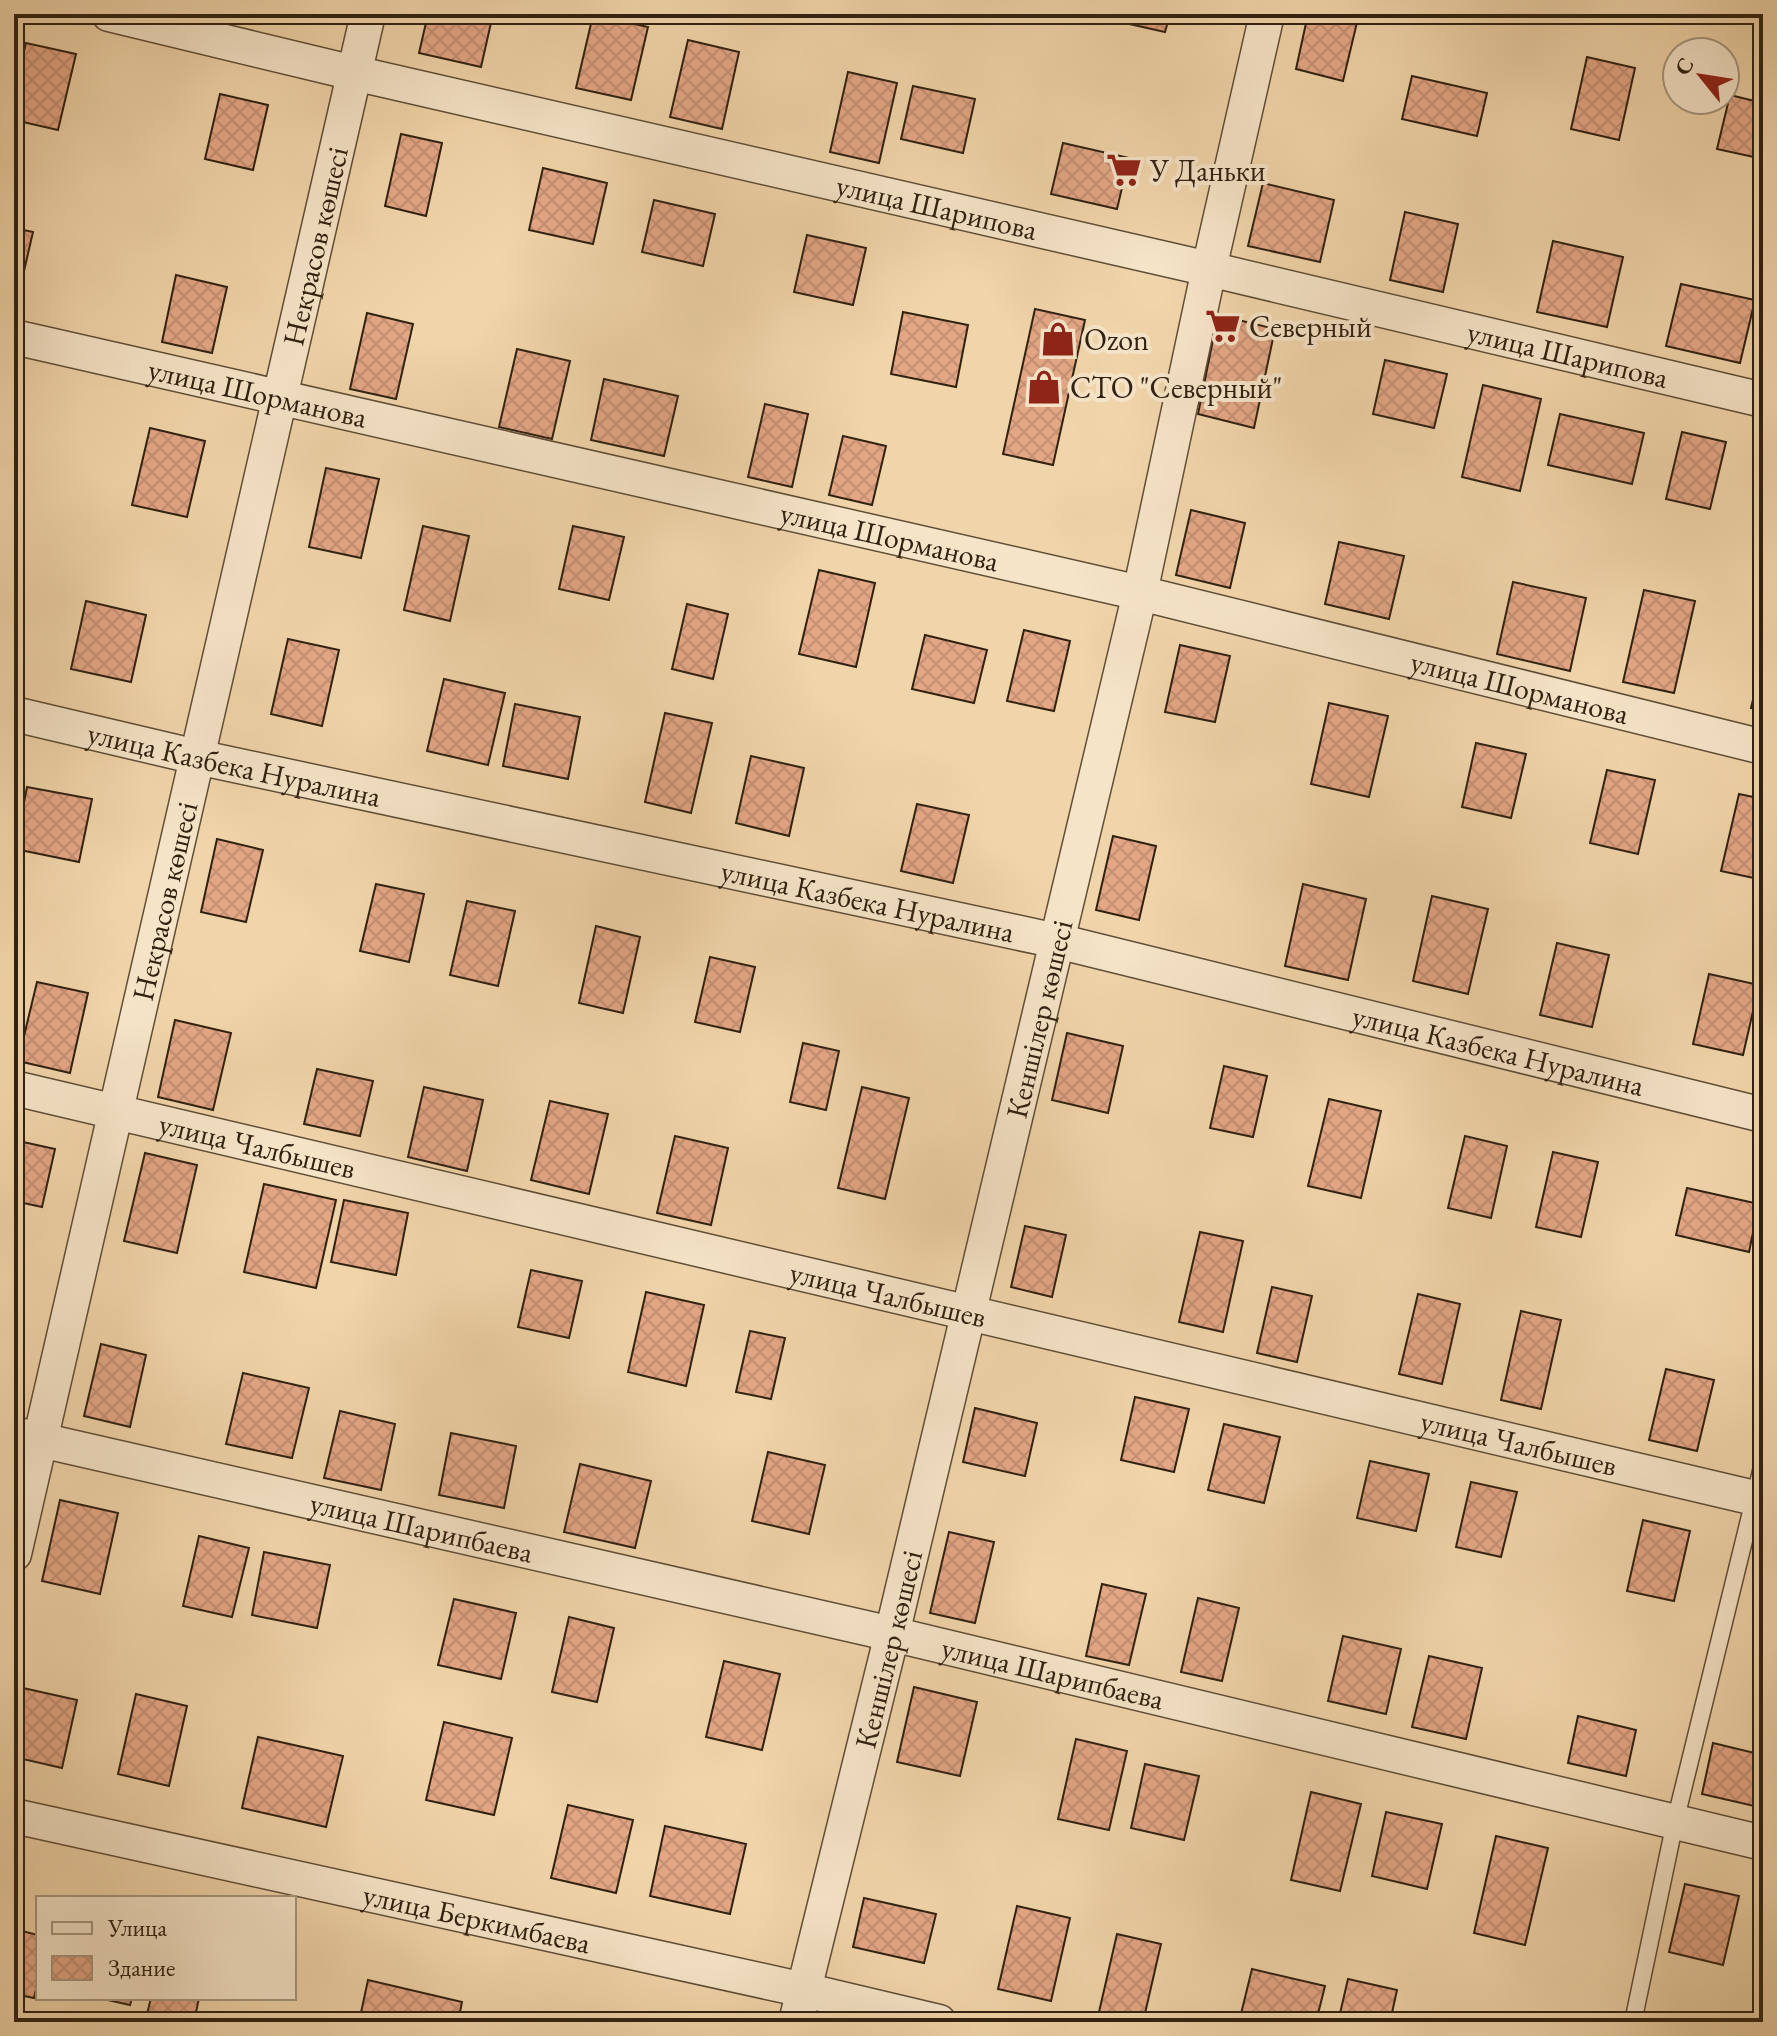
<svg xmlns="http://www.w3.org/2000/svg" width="1777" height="2036" viewBox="0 0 1777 2036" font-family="'EB Garamond',serif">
  <defs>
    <pattern id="building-cross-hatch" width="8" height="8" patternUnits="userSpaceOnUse" patternTransform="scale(2)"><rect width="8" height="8" fill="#e4a786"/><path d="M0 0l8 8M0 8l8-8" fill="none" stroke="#c48f73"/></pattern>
  </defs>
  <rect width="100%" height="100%" fill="#f1d5aa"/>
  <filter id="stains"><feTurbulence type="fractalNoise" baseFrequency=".0025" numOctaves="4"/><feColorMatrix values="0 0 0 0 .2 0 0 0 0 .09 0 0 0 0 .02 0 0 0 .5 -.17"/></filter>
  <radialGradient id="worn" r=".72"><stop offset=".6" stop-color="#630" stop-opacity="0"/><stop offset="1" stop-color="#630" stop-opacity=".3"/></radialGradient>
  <!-- building -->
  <g fill="url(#building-cross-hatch)" stroke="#302111" stroke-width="2">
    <path d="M428 14H493L481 67 419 53Z"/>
    <path d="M1108 14H1170L1165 32 1107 19Z"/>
    <path d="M1308 14H1359L1343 81 1296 69Z"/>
    <path d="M593 15 648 27 631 100 576 88Z"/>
    <path d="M688 40 739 52 722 129 670 117Z"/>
    <path d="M26 43 76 54 58 130 14 120V94Z"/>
    <path d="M1587 57 1635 68 1619 140 1571 129Z"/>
    <path d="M848 72 897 83 879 163 830 152Z"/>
    <path d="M1412 76 1487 93 1477 136 1402 119Z"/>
    <path d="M913 86 975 99 963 153 901 139Z"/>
    <path d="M220 94 268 105 253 170 205 159Z"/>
    <path d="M1730 95 1763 103V159L1717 149Z"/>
    <path d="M401 134 442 143 426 216 385 206Z"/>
    <path d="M1063 143 1129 158 1117 209 1051 194Z"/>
    <path d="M543 168 607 183 593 244 529 230Z"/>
    <path d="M1263 183 1334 200 1320 262 1248 246Z"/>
    <path d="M654 200 715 214 703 266 642 252Z"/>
    <path d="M1405 212 1458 224 1443 292 1390 280Z"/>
    <path d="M14 228 33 232 15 310H14Z"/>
    <path d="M807 235 866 248 853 305 794 292Z"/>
    <path d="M1553 241 1623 257 1607 327 1537 312Z"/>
    <path d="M176 275 227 287 212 353 162 342Z"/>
    <path d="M1681 284 1755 300 1740 363 1666 346Z"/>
    <path d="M1035 309 1085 320 1053 465 1003 454Z"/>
    <path d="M903 312 968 325 956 387 891 374Z"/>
    <path d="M367 313 413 324 396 399 350 389Z"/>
    <path d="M1218 315 1275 329 1254 428 1198 414Z"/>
    <path d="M517 349 570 361 552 439 499 427Z"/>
    <path d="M1385 360 1447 374 1434 428 1373 414Z"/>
    <path d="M604 379 678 396 664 456 591 440Z"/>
    <path d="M1483 385 1541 399 1520 491 1462 477Z"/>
    <path d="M765 404 808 414 792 487 748 477Z"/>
    <path d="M1560 414 1644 433 1632 484 1548 465Z"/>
    <path d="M150 428 205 441 187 517 132 505Z"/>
    <path d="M1682 432 1726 442 1710 509 1666 499Z"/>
    <path d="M843 436 886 446 872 505 829 495Z"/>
    <path d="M326 468 379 479 361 558 309 547Z"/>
    <path d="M1191 510 1245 523 1230 588 1176 575Z"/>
    <path d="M423 526 469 536 450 621 404 610Z"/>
    <path d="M573 526 624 537 609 600 559 589Z"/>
    <path d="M1339 542 1404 556 1389 619 1325 604Z"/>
    <path d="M819 570 875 583 856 667 799 654Z"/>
    <path d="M1513 582 1586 598 1570 671 1497 654Z"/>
    <path d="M1644 590 1695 601 1674 693 1623 682Z"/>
    <path d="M86 601 146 615 131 682 71 669Z"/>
    <path d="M687 604 728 614 713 679 672 669Z"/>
    <path d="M1024 630 1070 641 1054 711 1007 701Z"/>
    <path d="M925 635 987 650 974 703 912 689Z"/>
    <path d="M288 639 339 650 322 726 271 714Z"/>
    <path d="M1180 645 1230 656 1215 722 1165 712Z"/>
    <path d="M1763 659V711L1751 708Z"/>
    <path d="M444 679 505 693 488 765 427 751Z"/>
    <path d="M1329 703 1388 716 1369 797 1311 784Z"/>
    <path d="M515 704 580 717 568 779 503 766Z"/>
    <path d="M665 713 712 723 691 813 645 802Z"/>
    <path d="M1476 743 1526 754 1511 818 1462 807Z"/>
    <path d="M751 756 804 768 789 836 736 823Z"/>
    <path d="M1607 770 1655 780 1638 854 1590 843Z"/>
    <path d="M27 787 92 799 79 862 15 849Z"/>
    <path d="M1739 794 1763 799V880L1721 871Z"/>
    <path d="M917 804 969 815 953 883 901 871Z"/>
    <path d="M1113 836 1156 846 1139 920 1096 910Z"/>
    <path d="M217 839 263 850 246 922 201 912Z"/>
    <path d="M376 884 424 894 409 962 360 951Z"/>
    <path d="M1303 884 1366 899 1348 980 1285 966Z"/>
    <path d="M1432 896 1488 909 1468 994 1413 981Z"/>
    <path d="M467 901 515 911 498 986 450 975Z"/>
    <path d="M596 926 640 937 623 1013 579 1003Z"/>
    <path d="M1557 943 1609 955 1592 1027 1540 1015Z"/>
    <path d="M710 957 755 967 740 1032 695 1022Z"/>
    <path d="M1709 974 1759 985 1743 1055 1693 1044Z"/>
    <path d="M37 982 88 993 70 1073 18 1061Z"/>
    <path d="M175 1020 231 1033 213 1110 158 1097Z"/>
    <path d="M1067 1033 1123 1046 1108 1113 1052 1100Z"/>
    <path d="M803 1043 839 1051 826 1110 790 1102Z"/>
    <path d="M1224 1066 1267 1076 1253 1137 1210 1128Z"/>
    <path d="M317 1069 373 1081 360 1136 304 1124Z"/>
    <path d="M424 1087 483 1100 467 1171 408 1157Z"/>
    <path d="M862 1087 909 1098 885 1199 838 1188Z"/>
    <path d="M1329 1099 1381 1111 1361 1198 1308 1186Z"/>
    <path d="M550 1101 608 1114 589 1194 531 1180Z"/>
    <path d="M675 1136 728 1148 711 1225 657 1213Z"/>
    <path d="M1465 1136 1507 1146 1491 1218 1448 1208Z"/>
    <path d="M14 1140 55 1149 42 1207 14 1201Z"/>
    <path d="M1553 1152 1598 1162 1581 1237 1536 1227Z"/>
    <path d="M145 1153 197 1165 177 1253 124 1241Z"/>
    <path d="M264 1184 336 1200 316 1288 244 1272Z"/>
    <path d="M1687 1188 1759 1204 1749 1252 1676 1235Z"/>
    <path d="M344 1200 408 1213 396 1275 331 1262Z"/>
    <path d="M1025 1226 1066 1235 1052 1297 1011 1287Z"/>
    <path d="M1200 1232 1243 1241 1223 1332 1179 1322Z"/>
    <path d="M531 1270 582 1281 569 1338 518 1327Z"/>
    <path d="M1272 1287 1312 1296 1297 1362 1257 1353Z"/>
    <path d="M646 1292 704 1305 686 1386 628 1372Z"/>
    <path d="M1418 1294 1460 1304 1442 1384 1399 1374Z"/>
    <path d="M1521 1311 1561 1320 1541 1409 1501 1400Z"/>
    <path d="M750 1331 785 1338 771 1399 736 1392Z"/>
    <path d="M101 1344 146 1355 130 1427 84 1416Z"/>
    <path d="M1666 1369 1714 1380 1697 1451 1649 1440Z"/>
    <path d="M243 1373 309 1388 292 1458 226 1444Z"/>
    <path d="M1135 1397 1189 1409 1174 1472 1121 1460Z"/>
    <path d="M975 1408 1037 1423 1025 1476 963 1462Z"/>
    <path d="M340 1411 395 1424 381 1490 324 1478Z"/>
    <path d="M1224 1424 1280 1437 1264 1503 1208 1490Z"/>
    <path d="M451 1433 516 1446 504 1508 439 1495Z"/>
    <path d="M768 1452 825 1465 809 1534 752 1521Z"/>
    <path d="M1370 1461 1429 1474 1416 1531 1357 1518Z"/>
    <path d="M580 1464 651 1481 635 1548 564 1532Z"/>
    <path d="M1471 1482 1517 1492 1501 1557 1456 1547Z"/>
    <path d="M60 1500 118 1513 100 1594 42 1581Z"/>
    <path d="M1643 1520 1690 1531 1674 1601 1627 1591Z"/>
    <path d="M949 1532 994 1542 975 1623 930 1613Z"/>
    <path d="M199 1536 249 1548 232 1617 183 1606Z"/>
    <path d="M264 1552 330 1565 317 1628 252 1615Z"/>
    <path d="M1763 1583V1620L1755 1618Z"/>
    <path d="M1102 1584 1146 1594 1129 1665 1086 1656Z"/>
    <path d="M1198 1598 1239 1608 1222 1681 1181 1672Z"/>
    <path d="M454 1599 516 1613 501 1679 438 1665Z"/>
    <path d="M569 1617 614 1628 597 1702 552 1692Z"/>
    <path d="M1343 1636 1401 1649 1386 1714 1328 1701Z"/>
    <path d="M1429 1656 1482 1668 1466 1739 1412 1727Z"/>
    <path d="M724 1661 780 1674 762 1750 706 1737Z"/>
    <path d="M14 1686 77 1700 62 1768 14 1757Z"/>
    <path d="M914 1687 977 1702 960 1776 897 1762Z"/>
    <path d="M136 1694 187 1706 169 1786 118 1774Z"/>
    <path d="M1578 1716 1636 1730 1626 1776 1568 1763Z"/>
    <path d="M444 1722 512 1738 494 1815 426 1800Z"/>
    <path d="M258 1737 343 1756 326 1827 242 1808Z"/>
    <path d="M1076 1739 1127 1751 1109 1830 1058 1819Z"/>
    <path d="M1713 1743 1763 1755V1808L1702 1794Z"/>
    <path d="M1145 1764 1199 1776 1184 1840 1131 1828Z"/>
    <path d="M1311 1792 1361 1804 1340 1891 1291 1880Z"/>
    <path d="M568 1805 633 1820 616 1893 551 1878Z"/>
    <path d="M1386 1812 1442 1824 1427 1889 1372 1876Z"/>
    <path d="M665 1826 746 1844 730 1914 650 1896Z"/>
    <path d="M1496 1836 1548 1848 1525 1945 1474 1933Z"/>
    <path d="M1685 1884 1739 1896 1723 1965 1669 1952Z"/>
    <path d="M864 1898 936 1914 924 1963 853 1947Z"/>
    <path d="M1017 1906 1070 1918 1051 2001 998 1989Z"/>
    <path d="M14 1929 38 1935V1981L34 1998 14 1994Z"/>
    <path d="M1117 1934 1161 1944 1143 2022 1099 2012Z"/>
    <path d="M1252 1969 1325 1986 1316 2022H1239Z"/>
    <path d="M1348 1979 1397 1990 1390 2022H1338Z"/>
    <path d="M368 1980 462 2002 458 2022H359Z"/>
    <path d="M99 1998H132L130 2005Z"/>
    <path d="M151 1998H199L194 2022H145Z"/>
  </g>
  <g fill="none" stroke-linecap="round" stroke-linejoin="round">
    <!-- service casing -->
    <g stroke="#604e37" stroke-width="19">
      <path id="service" d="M1633 2022 1675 1822 1763 1463"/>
    </g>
    <!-- minor casing -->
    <g stroke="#604e37" stroke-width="37">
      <g id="minor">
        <path id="s1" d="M109 14 354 73 1209 269 1763 400"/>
        <path id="s2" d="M14 337 1140 593 1763 747"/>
        <path id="s3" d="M14 714 197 757 1057 941 1763 1115"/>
        <path id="s4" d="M14 1088 1763 1500"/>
        <path id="s5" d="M14 1434 892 1634 1763 1843"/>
        <path id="s6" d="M14 1554 368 14"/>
        <path id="s7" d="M14 1816 804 1990 939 2022"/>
        <path id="s8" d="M796 2022 892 1634 1140 593 1209 269 1267 14"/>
      </g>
    </g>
    <!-- service -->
    <use href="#service" stroke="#f6e4c8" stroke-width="16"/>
    <!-- minor -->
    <use href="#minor" stroke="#f6e4c8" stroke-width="34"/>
  </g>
  <!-- icons -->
  <defs>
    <g id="supermarket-bare" transform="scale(2.76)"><path d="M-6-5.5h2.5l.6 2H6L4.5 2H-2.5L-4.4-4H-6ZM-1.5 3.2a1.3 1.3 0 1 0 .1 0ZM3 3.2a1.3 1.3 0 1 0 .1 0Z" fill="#8f2418" stroke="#f6e4c8" stroke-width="2.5" paint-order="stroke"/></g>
    <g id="shop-bare" transform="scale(2.76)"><path d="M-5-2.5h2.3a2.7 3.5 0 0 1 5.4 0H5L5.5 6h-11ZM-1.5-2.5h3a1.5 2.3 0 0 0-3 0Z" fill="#8f2418" stroke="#f6e4c8" stroke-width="2.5" paint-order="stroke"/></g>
  </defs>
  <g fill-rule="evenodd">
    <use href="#supermarket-bare" x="1124" y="170"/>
    <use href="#supermarket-bare" x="1223" y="326"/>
    <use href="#shop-bare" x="1058" y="339"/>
    <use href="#shop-bare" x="1044" y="387"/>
  </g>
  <g text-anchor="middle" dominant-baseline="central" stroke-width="8" stroke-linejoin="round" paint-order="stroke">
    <!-- poi labels -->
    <g font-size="30" fill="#302111" stroke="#f6e4c8" text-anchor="start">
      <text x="1150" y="170">У Даньки</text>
      <text x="1249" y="326">Северный</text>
      <text x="1084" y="339">Ozon</text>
      <text x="1070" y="387">СТО "Северный"</text>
    </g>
    <!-- street labels -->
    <g font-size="30" fill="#302111" stroke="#f6e4c8">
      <text stroke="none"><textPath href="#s1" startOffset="850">улица Шарипова</textPath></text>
      <text stroke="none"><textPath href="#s6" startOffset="1342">Некрасов көшесі</textPath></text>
      <text stroke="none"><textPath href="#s1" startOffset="1498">улица Шарипова</textPath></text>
      <text stroke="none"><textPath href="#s2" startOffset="250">улица Шорманова</textPath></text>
      <text stroke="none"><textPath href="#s2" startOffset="898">улица Шорманова</textPath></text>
      <text stroke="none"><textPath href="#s2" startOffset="1546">улица Шорманова</textPath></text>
      <text stroke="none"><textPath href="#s3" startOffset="226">улица Казбека Нуралина</textPath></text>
      <text stroke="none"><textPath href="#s3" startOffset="874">улица Казбека Нуралина</textPath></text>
      <text stroke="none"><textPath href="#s6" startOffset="670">Некрасов көшесі</textPath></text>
      <text stroke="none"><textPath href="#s8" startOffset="1032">Кеншілер көшесі</textPath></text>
      <text stroke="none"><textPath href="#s3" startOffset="1522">улица Казбека Нуралина</textPath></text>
      <text stroke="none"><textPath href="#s4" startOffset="250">улица Чалбышев</textPath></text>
      <text stroke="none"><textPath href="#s4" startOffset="898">улица Чалбышев</textPath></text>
      <text stroke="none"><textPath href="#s4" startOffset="1546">улица Чалбышев</textPath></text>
      <text stroke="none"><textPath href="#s5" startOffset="418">улица Шарипбаева</textPath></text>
      <text stroke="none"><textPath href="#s8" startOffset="384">Кеншілер көшесі</textPath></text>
      <text stroke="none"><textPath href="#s5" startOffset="1066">улица Шарипбаева</textPath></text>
      <text stroke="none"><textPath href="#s7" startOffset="474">улица Беркимбаева</textPath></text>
    </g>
  </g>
  <!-- margin -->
  <rect width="1777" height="2036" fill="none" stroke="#f1d5aa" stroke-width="48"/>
  <rect x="16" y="16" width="1745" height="2004" fill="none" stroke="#302111" stroke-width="4"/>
  <rect x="24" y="24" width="1729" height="1988" fill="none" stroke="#302111" stroke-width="2"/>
  <!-- legend -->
  <rect x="36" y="1896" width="260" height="104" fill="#f6e4c8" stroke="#a7967f" stroke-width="2"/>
  <rect x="52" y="1922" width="40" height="12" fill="#f6e4c8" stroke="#a7967f" stroke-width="2"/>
  <text x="108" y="1936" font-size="24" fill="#302111">Улица</text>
  <rect x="52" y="1956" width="40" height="24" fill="url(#building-cross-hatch)" stroke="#a7967f" stroke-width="2"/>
  <text x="108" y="1976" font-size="24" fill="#302111">Здание</text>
  <!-- north arrow -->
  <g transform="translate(1701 76) rotate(300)"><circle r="38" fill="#f6e4c8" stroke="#a7967f" stroke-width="2"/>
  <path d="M0-6L14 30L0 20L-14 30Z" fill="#8f2418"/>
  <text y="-12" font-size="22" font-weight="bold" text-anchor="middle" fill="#302111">С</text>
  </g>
  <rect width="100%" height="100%" filter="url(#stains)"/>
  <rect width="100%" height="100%" fill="url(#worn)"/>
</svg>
